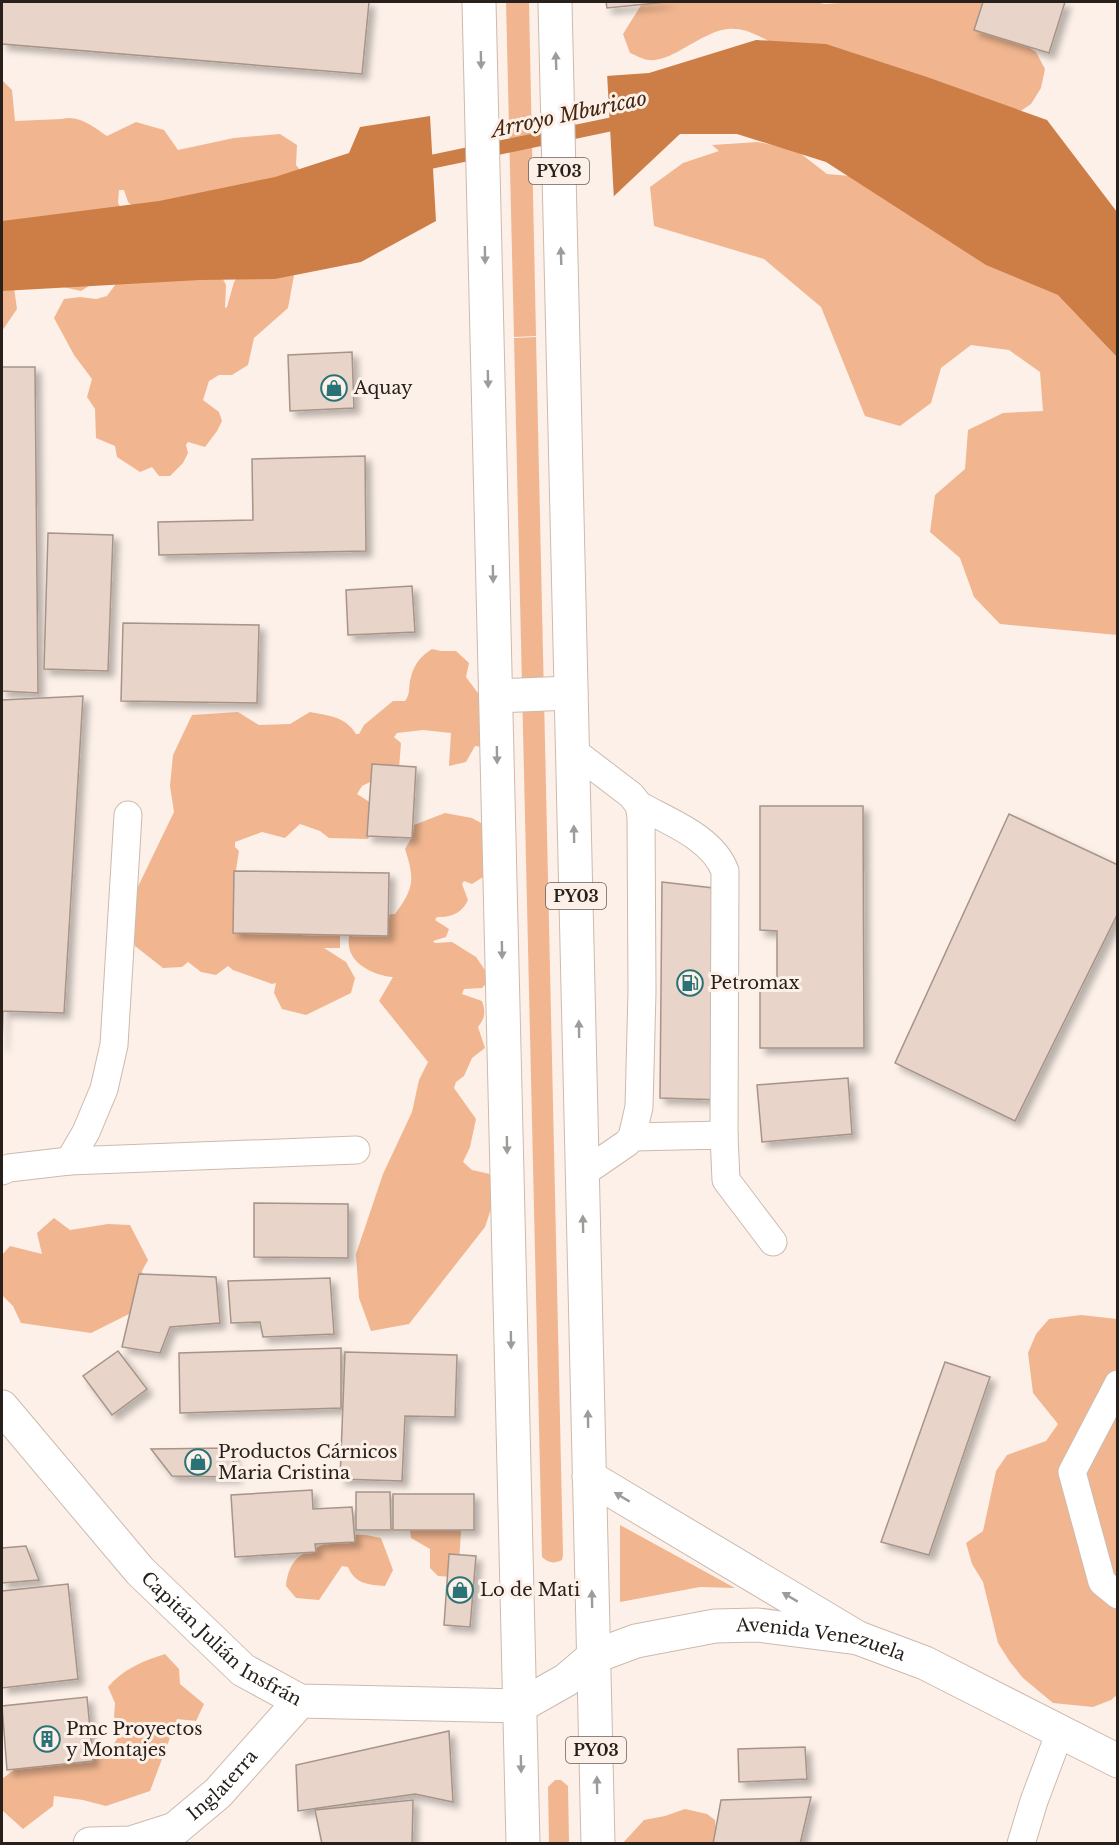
<svg xmlns="http://www.w3.org/2000/svg" width="1119" height="1845" viewBox="0 0 1119 1845" font-family="'Libre Baskerville',serif">
  <defs>
    <filter id="shadow"><feDropShadow dx="5.5" dy="5.5" stdDeviation="3" flood-color="#0004"/></filter>
  </defs>
  <rect width="100%" height="100%" fill="#fcf0e8"/>
  <!-- green -->
  <g fill="#f1b690">
    <path d="M506 2H529L536 336 514 337Z"/>
    <path d="M643 2H817L824 4 857 2H992L989 19 1036 52 1045 69 1041 88 1031 104 1015 115 775 45C731 18 720 28 679 51 670 56 659 61 648 60 642 59 635 55 630 53L623 34Z"/>
    <path d="M2 80 12 90 15 121 62 119C78 114 94 127 107 136L136 122 164 130 178 150 234 138 280 134 297 145 296 165 304 175 141 214 128 202 124 190H119L118 203 126 217 97 281 81 291 63 287 2 259Z"/>
    <path d="M758 142 796 150 827 174 908 181 1117 321V635L1000 624 974 597 960 558 930 532 935 495 965 469 968 430 1003 413 1043 411 1040 372 1009 350 971 345 941 368 931 403 900 426 865 416 821 307 764 259 654 226 650 187 683 163 719 151 712 145Z"/>
    <path d="M297 259 288 308 254 338 248 365 232 375H219L209 381 203 400 219 412 222 421 217 431 205 447 188 442 186 445 188 453 183 463 170 476H159L152 467 140 472 117 457 115 446 96 438 95 409 87 397 92 379 74 355 54 318 64 299 80 297 96 299 107 296 118 281 217 268 226 285 225 308 227 307 234 282 251 261Z"/>
    <path d="M2 266 12 273 17 309 2 331Z"/>
    <path d="M536 337 563 1555 562 1560C554 1564 548 1563 542 1557L514 338Z"/>
    <path d="M432 649 441 651H456L469 663 466 677 489 708 491 748 475 746 466 762 449 766 451 733 423 730 397 733 394 737 401 743 399 768 362 786 357 794 379 808 377 822 368 839 329 838 320 831 300 824 285 838 262 832 235 842V847L239 851 236 870 242 881 340 926V948H324L346 962 355 978 351 993 306 1015 282 1009 274 993 276 983 272 984 233 970 228 966 216 975 201 972 188 962 182 967 163 968 135 946 130 924 132 899 174 812 170 786 173 755 192 715 238 712 259 725 290 724 310 712C329 716 345 716 356 734H359L364 725 393 701H405C411 694 408 686 411 677 414 664 421 656 432 649Z"/>
    <path d="M445 813 472 818 488 827 495 864 483 877 472 884 464 881 462 884 468 900C462 913 451 918 437 917L435 920 449 929 446 937 433 941 435 943 452 942 476 957 487 973 486 984 482 988 464 989 462 994 482 1001C486 1012 485 1018 478 1027L485 1048 472 1058 464 1076 456 1082 454 1088 476 1119 470 1147 463 1162 472 1170 490 1174 493 1203 485 1227 409 1324 371 1331 359 1298 356 1254 383 1174 412 1112 419 1080 428 1062 379 1001 393 977C372 975 345 962 349 937 351 931 358 923 361 917L395 914C414 888 415 880 405 849L412 837 414 825Z"/>
    <path d="M54 1218 70 1230 108 1224 130 1225 148 1260 142 1271 145 1290 135 1309 129 1314 91 1333 21 1323 13 1306 2 1295V1255L10 1246 42 1254 37 1233Z"/>
    <path d="M1081 1315 1117 1319V1695L1111 1700 1093 1707 1053 1703 1023 1678 1010 1662 998 1643 983 1582 972 1564 966 1543 983 1531 996 1471 1007 1455 1046 1441 1058 1424 1033 1393 1028 1353 1036 1334 1049 1319Z"/>
    <path d="M462 1517 459 1562 452 1577 438 1576 430 1568V1549L411 1538 410 1530Z"/>
    <path d="M620 1525 735 1588 700 1587 620 1602Z"/>
    <path d="M337 1534 366 1535 381 1538 393 1570 385 1586C369 1585 355 1584 348 1567L342 1566 319 1600 296 1598 286 1586C291 1544 317 1556 337 1534Z"/>
    <path d="M165 1654 179 1669 180 1684 204 1704 196 1721 177 1719 150 1791 106 1806 83 1800 54 1796 53 1806 23 1829 3 1811 2 1779 24 1762 96 1753 107 1756 118 1737 133 1732 114 1717 115 1703 108 1687C123 1669 143 1661 165 1654Z"/>
    <path d="M555 1780H561L568 1786 569 1843H549L548 1787Z"/>
    <path d="M685 1809 707 1814 715 1820 717 1843 622 1844 644 1820 665 1816Z"/>
  </g>
  <!-- water -->
  <g fill="#cd7e47">
    <path d="M756 40 826 44 927 77 1047 120 1117 212V357L1058 295 986 265 826 162 737 134H680L613 197 606 76 649 73Z"/>
    <path d="M430 116 436 221 361 262 275 279 200 280 2 291V221L159 201 275 177 349 153 360 127Z"/>
  </g>
  <!-- pier -->
  <path fill="#fcf0e8" d="M607 73 614 200H613L610 197 603 76Z"/>
  <g fill="none" stroke-linecap="round" stroke-linejoin="round">
    <!-- stream -->
    <path stroke="#cd7e47" stroke-width="14" d="M416 165 627 121"/>
  </g>
  <!-- building -->
  <g fill="#e8d4c8" stroke="#a79488" stroke-width="1.5" filter="url(#shadow)">
    <path d="M2 2H369L362 74 2 44Z"/>
    <path d="M606 2H667L607 8Z"/>
    <path d="M983 2H1065L1049 53 974 30Z"/>
    <path d="M352 352 354 408 290 411 288 355Z"/>
    <path d="M2 367H35L38 693 2 691Z"/>
    <path d="M365 456 366 551 159 555 158 522 253 520 252 459Z"/>
    <path d="M48 533 113 535 108 671 44 669Z"/>
    <path d="M412 586 415 632 348 635 346 590Z"/>
    <path d="M123 623 259 625 257 703 121 701Z"/>
    <path d="M83 696 64 1013 3 1011 2 1046V700Z"/>
    <path d="M372 764 416 767 412 838 367 836Z"/>
    <path d="M760 806H863L864 1048H760V989H777V931L760 930Z"/>
    <path d="M1009 814 1118 865V913L1015 1121 895 1063Z"/>
    <path d="M234 871 389 873 388 936 233 933Z"/>
    <path d="M662 882 722 889 724 1100 660 1098Z"/>
    <path d="M848 1078 852 1134 762 1142 757 1085Z"/>
    <path d="M254 1203 348 1204V1258L254 1257Z"/>
    <path d="M139 1274 216 1277 220 1323 170 1327 160 1353 122 1347Z"/>
    <path d="M330 1278 334 1334 263 1337 260 1322 231 1323 228 1281Z"/>
    <path d="M341 1348V1408L180 1413 179 1353Z"/>
    <path d="M118 1351 147 1389 112 1415 83 1376Z"/>
    <path d="M345 1352 457 1355 455 1417 405 1416 402 1481 340 1479Z"/>
    <path d="M945 1362 990 1377 929 1555 881 1542Z"/>
    <path d="M231 1448 236 1477 172 1476 151 1449Z"/>
    <path d="M312 1490 313 1509 352 1507 355 1542 315 1544 316 1552 235 1557 231 1495Z"/>
    <path d="M356 1492H390L391 1530H356Z"/>
    <rect x="393" y="1494" width="81" height="36"/>
    <path d="M26 1546 39 1580 2 1583V1548Z"/>
    <path d="M449 1554 476 1556 470 1627 444 1625Z"/>
    <path d="M68 1584 78 1679 2 1688V1591Z"/>
    <path d="M87 1697 93 1761 7 1770 2 1706Z"/>
    <path d="M449 1731 453 1802 415 1794 298 1811 296 1765Z"/>
    <path d="M805 1747 807 1779 739 1782 738 1749Z"/>
    <path d="M811 1797 800 1844H713L721 1800Z"/>
    <path d="M413 1800 412 1844H322L315 1810Z"/>
  </g>
  <g fill="none" stroke-linecap="round" stroke-linejoin="round">
    <!-- service casing -->
    <g stroke="#cdbaad" stroke-width="29">
      <g id="service">
        <path d="M572 750 631 795 639 805 641 817 642 992 639 1107 632 1137 627 1143 582 1174"/>
        <path d="M639 805C669 822 712 837 725 871L724 1135"/>
        <path d="M632 1137 724 1135 726 1180 773 1242"/>
        <path d="M69 1161 86 1132 104 1089 114 1045 128 815"/>
        <path d="M2 1171 9 1168 69 1161 356 1150"/>
        <path d="M1118 1384 1072 1472 1102 1582 1118 1595"/>
        <path d="M1021 1844 1034 1801 1060 1732"/>
      </g>
    </g>
    <!-- minor casing -->
    <g stroke="#cdbaad" stroke-width="35">
      <g id="minor">
        <path id="s1" d="M2 1407 140 1571 243 1670 300 1701 520 1706"/>
        <path id="s2" d="M90 1844 131 1843 175 1829 218 1793 300 1701"/>
      </g>
    </g>
    <!-- secondary casing -->
    <g stroke="#cdbaad" stroke-width="35">
      <g id="secondary">
        <path id="s3" d="M520 1706 566 1680 593 1657 636 1641 715 1626 758 1625 858 1638 925 1663 1118 1761"/>
      </g>
    </g>
    <!-- trunk casing -->
    <g stroke="#cdbaad" stroke-width="35">
      <g id="trunk">
        <path d="M479 2 523 1844"/>
        <path d="M555 2 598 1844"/>
        <path d="M496 696 571 693"/>
        <path d="M589 1477 858 1638"/>
      </g>
    </g>
    <!-- service -->
    <use href="#service" stroke="#fff" stroke-width="27"/>
    <!-- minor -->
    <use href="#minor" stroke="#fff" stroke-width="33"/>
    <!-- secondary -->
    <use href="#secondary" stroke="#fff" stroke-width="33"/>
    <!-- trunk -->
    <use href="#trunk" stroke="#fff" stroke-width="33"/>
  </g>
  <!-- one-way arrows -->
  <defs><path id="oneway-solid" d="M-6-.8H1V-3.2L6.5 0L1 3.2V.8H-6Z" transform="scale(1.5)"/></defs>
  <g fill="#9e9b98">
    <use href="#oneway-solid" transform="translate(481 60) rotate(89)"/>
    <use href="#oneway-solid" transform="translate(556 61) rotate(-92)"/>
    <use href="#oneway-solid" transform="translate(485 255) rotate(89)"/>
    <use href="#oneway-solid" transform="translate(561 256) rotate(-92)"/>
    <use href="#oneway-solid" transform="translate(488 379) rotate(89)"/>
    <use href="#oneway-solid" transform="translate(493 574) rotate(89)"/>
    <use href="#oneway-solid" transform="translate(497 755) rotate(89)"/>
    <use href="#oneway-solid" transform="translate(574 834) rotate(-91)"/>
    <use href="#oneway-solid" transform="translate(502 950) rotate(89)"/>
    <use href="#oneway-solid" transform="translate(579 1029) rotate(-91)"/>
    <use href="#oneway-solid" transform="translate(507 1145) rotate(89)"/>
    <use href="#oneway-solid" transform="translate(583 1224) rotate(-91)"/>
    <use href="#oneway-solid" transform="translate(511 1340) rotate(89)"/>
    <use href="#oneway-solid" transform="translate(588 1419) rotate(-91)"/>
    <use href="#oneway-solid" transform="translate(622 1497) rotate(-149)"/>
    <use href="#oneway-solid" transform="translate(790 1597) rotate(-149)"/>
    <use href="#oneway-solid" transform="translate(592 1599) rotate(-91)"/>
    <use href="#oneway-solid" transform="translate(521 1764) rotate(89)"/>
    <use href="#oneway-solid" transform="translate(597 1785) rotate(-91)"/>
  </g>
  <!-- icons -->
  <defs>
    <g id="shop-ring" transform="scale(1.35)"><circle r="9.5" fill="#fcf0e8" stroke="#297376" stroke-width="1.5"/><path d="M-5-2.5h2.3a2.7 3.5 0 0 1 5.4 0H5L5.5 6h-11ZM-1.5-2.5h3a1.5 2.3 0 0 0-3 0Z" fill="#297376"/></g>
    <g id="fuel-ring" transform="scale(1.35)"><circle r="9.5" fill="#fcf0e8" stroke="#297376" stroke-width="1.5"/><path d="M-5.5-6h7V0h2V4h1.3V-2.5L3-4.5l.8-.8L6-3V5H2.5V1h-1V6h-7ZM-4.2-4.7v3.2H.2V-4.7Z" fill="#297376"/></g>
    <g id="building-ring" transform="scale(1.35)"><circle r="9.5" fill="#fcf0e8" stroke="#297376" stroke-width="1.5"/><path d="M-4-6H4V6H1V3H-1V6H-4ZM-2.5-4.3h1.7v1.8h-1.7ZM.8-4.3h1.7v1.8H.8ZM-2.5-1h1.7V.8h-1.7ZM.8-1h1.7V.8H.8Z" fill="#297376"/></g>
  </defs>
  <g fill-rule="evenodd">
    <use href="#shop-ring" x="334" y="388"/>
    <use href="#fuel-ring" x="690" y="983"/>
    <use href="#shop-ring" x="198" y="1462"/>
    <use href="#shop-ring" x="460" y="1590"/>
    <use href="#building-ring" x="47" y="1739"/>
  </g>
  <g text-anchor="middle" dominant-baseline="central" stroke-width="6" stroke-linejoin="round" paint-order="stroke">
    <!-- shield labels -->
    <g fill="#fcf0e8" stroke="#675e58" stroke-width="1.5">
      <rect x="529" y="158" width="60" height="26" rx="4.5"/>
      <rect x="546" y="883" width="60" height="26" rx="4.5"/>
      <rect x="566" y="1737" width="60" height="26" rx="4.5"/>
    </g>
    <g font-size="16" font-weight="bold" fill="#27201b">
      <text x="559" y="171">PY03</text>
      <text x="576" y="896">PY03</text>
      <text x="596" y="1750">PY03</text>
    </g>
    <!-- poi labels -->
    <g font-size="18" fill="#27201b" stroke="#fcf0e8" text-anchor="start">
      <text x="354" y="388">Aquay</text>
      <text x="710" y="983">Petromax</text>
      <text x="218" y="1452">Productos Cárnicos<tspan x="218" dy="21">Maria Cristina</tspan></text>
      <text x="480" y="1590">Lo de Mati</text>
      <text x="66" y="1729">Pmc Proyectos<tspan x="66" dy="21">y Montajes</tspan></text>
    </g>
    <!-- street labels -->
    <g font-size="18" fill="#27201b" stroke="#fcf0e8">
      <text stroke="none"><textPath href="#s1" startOffset="321">Capitán Julián Insfrán</textPath></text>
      <text stroke="none"><textPath href="#s3" startOffset="322">Avenida Venezuela</textPath></text>
      <text stroke="none"><textPath href="#s2" startOffset="152">Inglaterra</textPath></text>
    </g>
    <!-- water labels -->
    <g font-size="20" font-style="italic" fill="#46260f" stroke="#fcf0e8">
      <text transform="translate(569 114) rotate(-12)">Arroyo Mburicao</text>
    </g>
  </g>
  <!-- border -->
  <rect width="1119" height="1845" fill="none" stroke="#27201b" stroke-width="6"/>
</svg>
